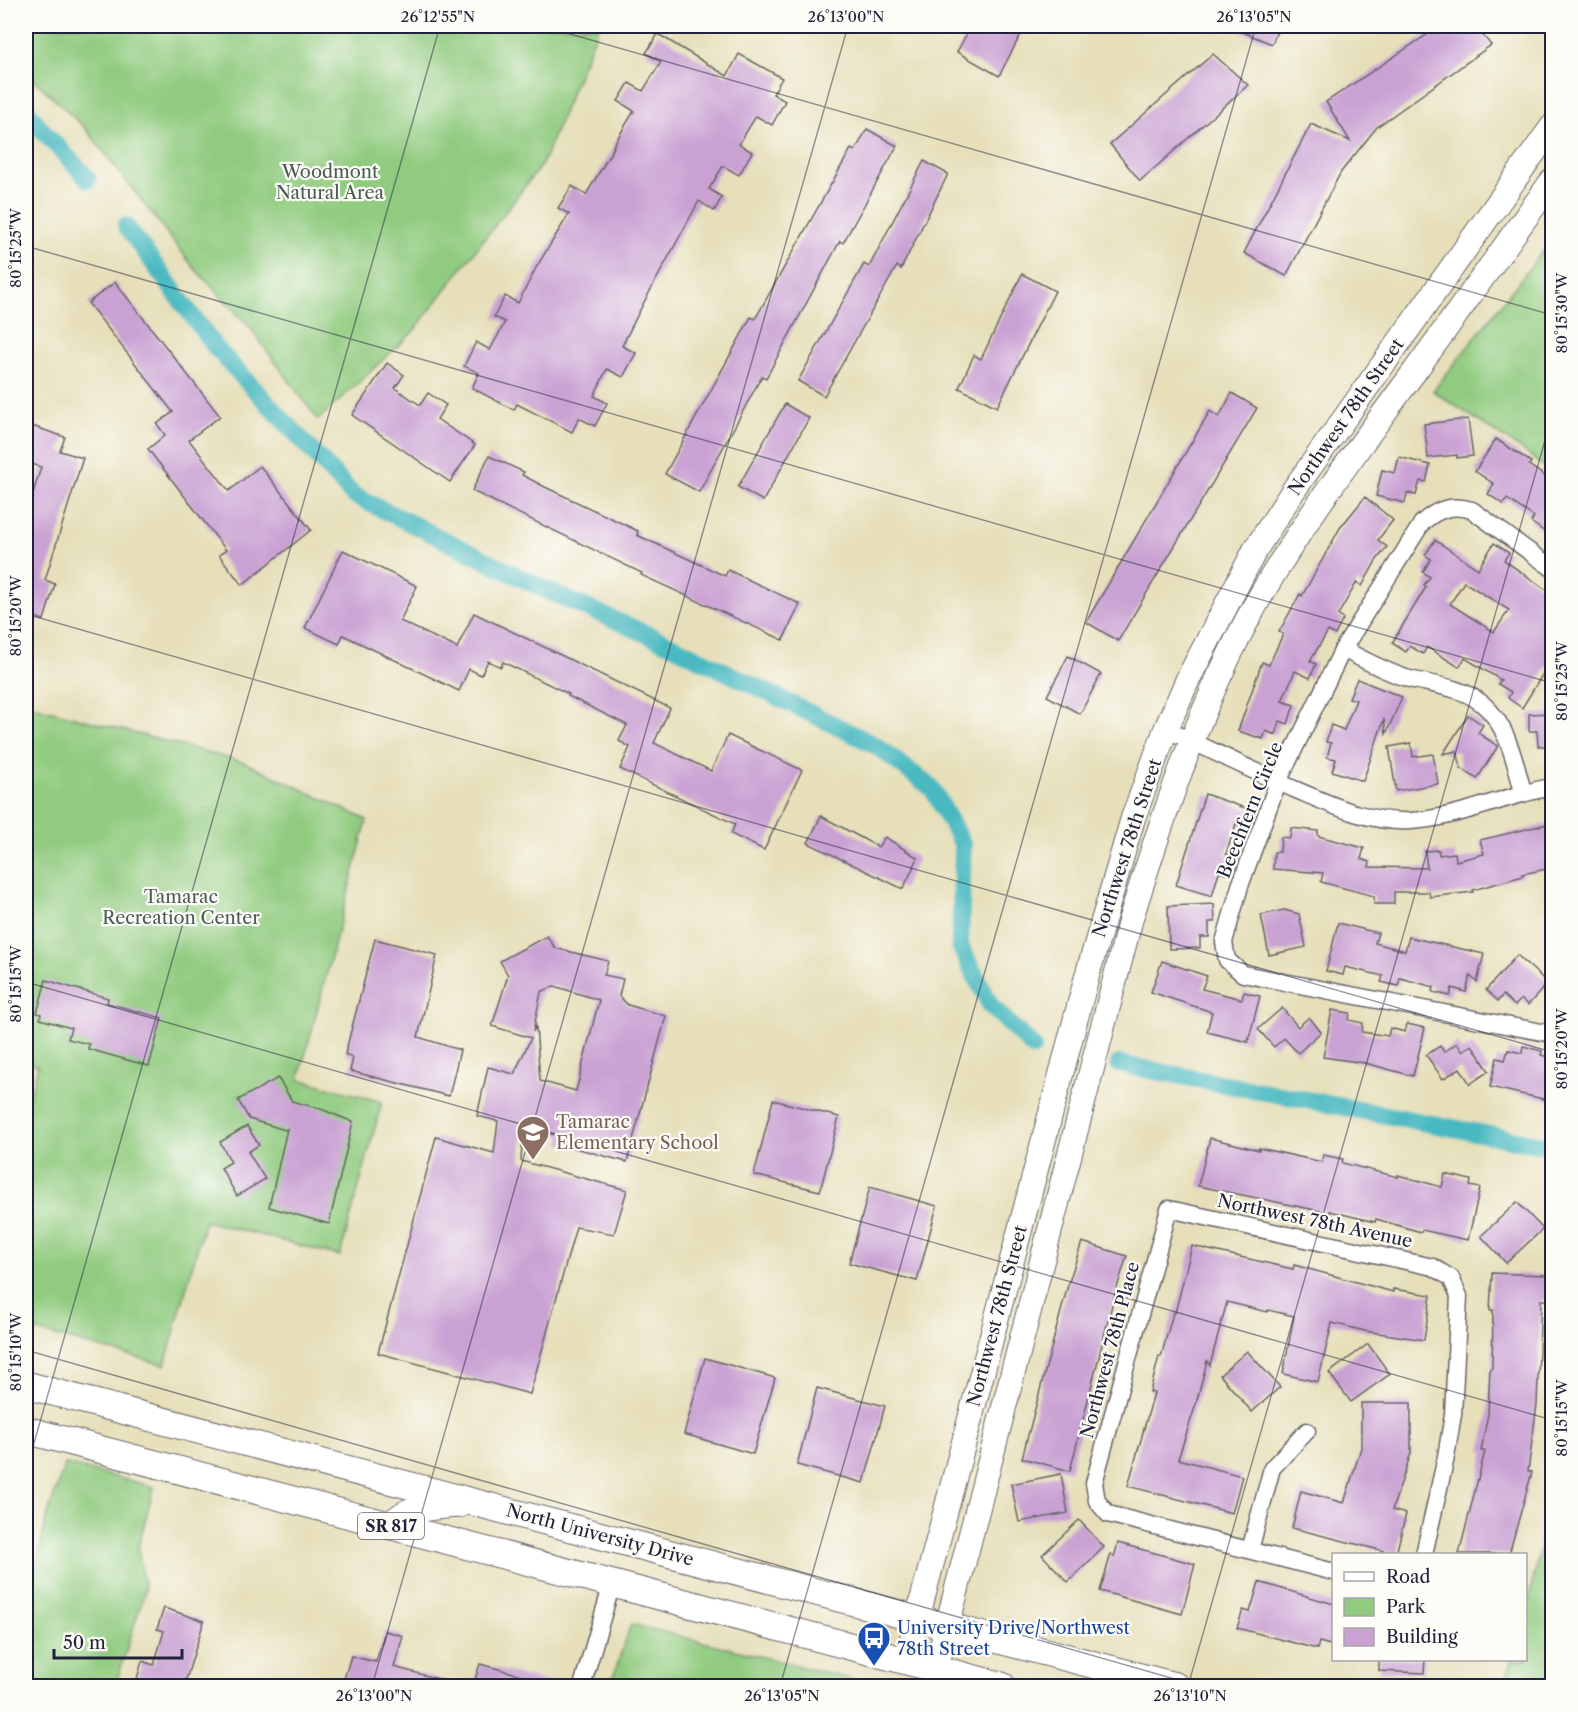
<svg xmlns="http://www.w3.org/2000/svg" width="1578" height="1712" viewBox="0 0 1578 1712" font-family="'Libre Caslon Text',serif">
  <rect width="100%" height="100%" fill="#fdfcf7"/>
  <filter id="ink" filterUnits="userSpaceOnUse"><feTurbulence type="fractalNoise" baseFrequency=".0167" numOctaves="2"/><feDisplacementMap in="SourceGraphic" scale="12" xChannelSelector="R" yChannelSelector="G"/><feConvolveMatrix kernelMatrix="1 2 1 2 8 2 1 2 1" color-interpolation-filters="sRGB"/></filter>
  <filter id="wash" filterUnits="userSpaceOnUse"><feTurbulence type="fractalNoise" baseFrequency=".008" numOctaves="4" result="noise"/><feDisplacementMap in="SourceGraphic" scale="24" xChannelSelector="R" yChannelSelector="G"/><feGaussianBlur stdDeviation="1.35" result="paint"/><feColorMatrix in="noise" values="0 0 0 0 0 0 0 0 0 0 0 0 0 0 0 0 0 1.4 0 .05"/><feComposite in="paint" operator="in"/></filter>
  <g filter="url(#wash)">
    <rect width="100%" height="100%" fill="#e6dfba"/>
    <!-- green -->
    <g fill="#90cb7f" stroke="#59765d" stroke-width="1.5">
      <path d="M26 26H599L542 164 413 332 318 420 248 325 194 268 86 129 29 75 26 70Z"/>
      <path d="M1543 251 1552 256V473L1521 449 1433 391Z"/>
      <path d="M26 704 246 763 367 820 299 1079 382 1102 340 1256 205 1221 165 1365 26 1328V1107L38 1066 26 1062Z"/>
      <path d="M1552 1457V1686H1504L1512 1660H1526V1612L1546 1521Z"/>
      <path d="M65 1464 154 1487 138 1548 145 1591 115 1686H26V1616L46 1519Z"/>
      <path d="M631 1624 863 1682 862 1686H610Z"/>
    </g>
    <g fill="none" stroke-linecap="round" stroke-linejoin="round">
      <!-- canal -->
      <g stroke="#4ab9c1" stroke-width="18">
        <path d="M26 109 40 128 88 179"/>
        <path d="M126 226 215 347 353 495 546 590 667 643 875 745 932 788 963 845 960 946 991 1006 1033 1047"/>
        <path d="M1119 1064 1552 1147"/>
      </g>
    </g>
    <g id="blocks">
      <!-- building -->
      <g fill="#c9a1d3" fill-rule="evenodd">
        <path d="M971 26H1025L999 76 957 52Z"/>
        <path d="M1228 26H1279L1272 44Z"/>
        <path d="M1440 26H1475L1491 45 1377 127 1341 172 1286 276 1244 253 1311 124 1350 141 1326 102Z"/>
        <path d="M658 34 727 76 739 54 782 78 773 94 785 101 772 125 756 116 739 144 752 152 739 175 723 166 709 189 722 197 714 211 699 201 643 304 622 346 636 353 623 377 607 369 594 396 607 403 595 426 579 418 572 432 517 404 514 410 472 388 479 373 464 366 476 342 490 350 505 322 494 317 505 296 518 303 537 266 569 214 558 208 572 186 586 195 614 147 613 146 634 111 618 101 629 83 643 91 661 62 646 53Z"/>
        <path d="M1213 54 1248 85 1140 181 1110 144Z"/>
        <path d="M867 129 897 146 843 243 840 241 766 378 762 376 699 492 665 474 751 317 755 319 851 149 855 151Z"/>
        <path d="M924 161 948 174 901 269 897 266 824 396 798 381 864 264 869 267Z"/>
        <path d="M1022 274 1055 291 997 407 959 388 974 355 981 359Z"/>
        <path d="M115 282 220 416 189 440 229 491 260 466 311 530 242 585 219 555 226 550 148 449 165 435 157 424 173 412 88 303Z"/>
        <path d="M387 363 404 375 395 388 420 405 428 393 446 405 437 419 475 445 450 482 352 415Z"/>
        <path d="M1232 393 1257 408 1118 641 1086 622 1210 411 1219 417Z"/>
        <path d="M785 404 809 418 763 501 738 487Z"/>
        <path d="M1468 419 1473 456 1457 458V455L1428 458 1424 424Z"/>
        <path d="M26 424 65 437 60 451 83 458 45 580 55 584 44 620 26 614V517L41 467 26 462Z"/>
        <path d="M1496 439 1531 462 1529 465 1552 481V522L1545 532 1531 522 1534 517 1507 499 1503 504 1488 494 1494 484 1475 471Z"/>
        <path d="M489 456 524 472 522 475 545 487 638 531 637 535 725 576 728 570 800 604 783 640 641 575 642 573 472 491Z"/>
        <path d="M1399 457 1430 465 1426 482 1420 481 1416 495 1407 493 1405 503 1376 496 1382 470 1395 473Z"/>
        <path d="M1365 497 1393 520 1378 540 1387 547 1376 561 1362 586 1357 582 1338 615 1343 619 1335 635 1328 631 1310 661 1316 664 1310 678 1295 671 1282 701 1294 705 1288 724 1280 721 1276 735 1266 731 1263 739 1238 731 1262 662 1269 665 1283 634 1279 632 1300 594 1302 596 1340 528Z"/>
        <path d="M1435 540 1478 569 1494 543 1509 553 1504 560 1552 594V659L1522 708 1508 698 1511 692 1498 684 1501 680 1465 658 1459 667 1427 647 1423 654 1410 646 1406 652 1392 643 1426 587 1424 585 1430 577 1423 572 1431 559 1425 555ZM1464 582 1509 610 1494 632 1450 604Z"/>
        <path d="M343 550 417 586 400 621 457 648 474 613 670 708 654 743 711 771 728 735 802 770 764 850 731 834 735 824 620 769 630 747 619 741 627 725 568 696 569 694 503 662 501 667 488 661 481 675 469 669 459 691 343 635 339 644 305 628Z"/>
        <path d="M1068 656 1101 674 1080 714 1047 696Z"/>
        <path d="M1357 679 1402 697 1386 734 1384 719 1363 781 1332 771 1336 759 1327 757 1331 743 1326 742 1331 725 1344 730 1356 700 1349 698Z"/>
        <path d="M1552 713V746H1538L1537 731H1529V714Z"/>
        <path d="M1468 715 1483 725 1478 733 1498 746 1477 779 1461 768 1457 751 1443 754Z"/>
        <path d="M1411 743 1413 757 1433 754 1438 784 1396 791 1389 747Z"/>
        <path d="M1205 794 1251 810 1245 827 1236 824 1226 854 1232 856 1226 874 1219 872 1212 896 1176 885Z"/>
        <path d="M821 816 878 847 885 837 918 858 903 889 808 843Z"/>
        <path d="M1552 823V868L1522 874 1523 876 1473 890V892L1430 897 1429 892H1394V904H1374V896L1321 882 1323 873 1273 869 1274 852H1280L1281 837 1290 838 1291 828 1318 831V836L1364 848 1361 859 1370 862 1369 867 1427 868 1425 851 1439 850V855L1455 853 1456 861 1484 854 1480 840Z"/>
        <path d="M1214 904 1215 922H1209V937H1200V948L1169 949 1168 906Z"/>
        <path d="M1284 910 1299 914 1306 947 1269 955 1261 915Z"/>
        <path d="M1338 923 1378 933 1375 943 1405 951 1409 937 1484 954 1477 982 1470 976 1466 992 1452 988 1450 996 1433 992 1434 987 1400 978 1398 986 1381 982 1383 976 1345 967 1343 975 1326 971Z"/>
        <path d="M547 936 555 948 608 961 604 975 623 979 619 996 628 1005 666 1016 627 1162 560 1144 562 1136 523 1129 521 1161 627 1190 614 1234 576 1227 530 1394 378 1353 436 1137 494 1153 498 1121 477 1116 488 1067 514 1074 531 1038 492 1026 508 975 500 961ZM554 986 599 1000 576 1091 540 1081 536 1026 533 1032 541 992Z"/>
        <path d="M375 939 437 955 418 1037 460 1050 449 1096 350 1071 353 1058 345 1054Z"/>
        <path d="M1517 955 1548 983 1528 1005 1521 999 1515 1006 1503 995 1498 1001 1486 990Z"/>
        <path d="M1162 961 1207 976 1202 989 1242 999 1244 992 1260 996 1248 1042 1207 1032 1212 1012 1151 992Z"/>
        <path d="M46 980 108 998 107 1003 162 1018 149 1066 88 1049 89 1044 68 1039 71 1028 40 1019 41 1014 37 1013Z"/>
        <path d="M1282 1008 1298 1027 1309 1017 1321 1032 1298 1053 1284 1038 1274 1047 1258 1029Z"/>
        <path d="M1332 1010 1350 1013 1349 1020 1363 1023 1362 1032 1388 1036 1390 1028 1405 1032 1407 1024 1425 1028 1413 1076 1365 1063 1323 1057Z"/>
        <path d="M1457 1043 1462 1051 1472 1045 1489 1071 1470 1084 1460 1068 1443 1079 1426 1055 1440 1046 1444 1052Z"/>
        <path d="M1523 1046 1542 1051 1541 1055 1552 1058V1101L1490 1087 1497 1058 1505 1060 1508 1050 1522 1053Z"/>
        <path d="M278 1078 292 1101 321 1109 353 1122 329 1224 269 1207 287 1129 285 1130 249 1119 238 1100Z"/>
        <path d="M773 1100 839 1117 820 1191 754 1175Z"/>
        <path d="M247 1126 259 1145 248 1152 265 1179 237 1196 221 1168 231 1162 220 1142Z"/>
        <path d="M1210 1138 1259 1150V1148L1322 1162 1323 1155 1343 1159 1342 1163 1398 1177V1175L1442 1187 1445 1174 1471 1180 1470 1186 1480 1188 1468 1240 1422 1230 1421 1232 1376 1219 1375 1222 1330 1211V1213L1198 1186Z"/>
        <path d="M870 1187 937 1206 917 1281 849 1263Z"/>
        <path d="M1517 1202 1543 1229 1506 1263 1481 1236Z"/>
        <path d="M1082 1242 1127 1256 1114 1297 1070 1471 1022 1458 1068 1285Z"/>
        <path d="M1192 1246 1293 1269 1294 1265 1393 1292V1289L1431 1295 1424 1340 1365 1331 1332 1323 1318 1382 1283 1374 1294 1316 1268 1310 1267 1312 1227 1302 1210 1365 1207 1361 1196 1404 1178 1459 1242 1476 1232 1513 1128 1486 1154 1393 1150 1392 1159 1356 1161 1357 1173 1313H1175Z"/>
        <path d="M1492 1273 1549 1275 1548 1300H1541L1537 1404 1528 1471 1532 1472 1509 1554H1459L1485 1451H1481L1488 1414 1490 1368H1492L1493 1310H1490Z"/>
        <path d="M1368 1344 1390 1374 1351 1402 1329 1373Z"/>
        <path d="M1247 1351 1280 1387 1252 1412 1220 1375Z"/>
        <path d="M705 1358 775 1378 753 1454 684 1434Z"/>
        <path d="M817 1388 885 1406 864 1483 797 1465Z"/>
        <path d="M1361 1403H1411V1453L1392 1510 1406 1514 1396 1554 1292 1528 1301 1491 1344 1503 1361 1448Z"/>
        <path d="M1061 1474 1068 1513 1019 1522 1011 1484Z"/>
        <path d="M1079 1520 1104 1547 1068 1582 1042 1555Z"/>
        <path d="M1118 1543 1195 1564 1182 1614 1100 1591 1111 1554 1114 1557Z"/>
        <path d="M1259 1582 1334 1604V1646L1319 1642 1317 1649 1237 1628 1243 1610 1250 1612Z"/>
        <path d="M164 1608 204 1621 184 1686H135L142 1661 154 1665 164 1631 157 1629Z"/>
        <path d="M385 1631 403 1636 394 1667 450 1682 449 1686H342L351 1656 376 1662Z"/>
        <path d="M1379 1659H1425L1424 1673 1379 1671Z"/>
        <path d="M480 1664 547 1682V1686H473Z"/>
      </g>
    </g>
  </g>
  <g filter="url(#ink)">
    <use href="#blocks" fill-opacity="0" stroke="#676467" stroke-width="1.5"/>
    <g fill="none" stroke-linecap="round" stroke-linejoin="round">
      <!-- street casing -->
      <g stroke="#676467" stroke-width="19">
        <g id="street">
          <path d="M1552 568 1472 510C1452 504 1437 509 1422 523L1343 649 1278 782 1240 886 1224 942 1227 960 1243 974 1552 1034"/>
          <path d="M1343 649C1364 660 1384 671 1406 678 1430 685 1460 686 1480 702 1507 722 1515 762 1523 792"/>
          <path d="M1166 729C1209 749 1251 770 1294 789 1332 805 1369 823 1411 821 1460 818 1505 795 1552 787"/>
          <path d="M1250 1550 1272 1468 1307 1431"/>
          <path d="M1334 1572 1108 1514 1097 1501 1094 1483 1169 1209 1433 1267 1451 1278 1459 1296 1453 1415 1445 1462 1424 1554"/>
          <path d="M582 1686 612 1584"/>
        </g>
      </g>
      <!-- secondary casing -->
      <g stroke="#676467" stroke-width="26">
        <g id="secondary">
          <path d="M906 1661 1087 976 1133 818 1166 729 1188 679 1255 550 1295 488 1552 127"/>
          <path d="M936 1669 1131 918C1167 803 1206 687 1268 583 1311 511 1362 443 1412 375 1459 311 1505 246 1552 181"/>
        </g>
      </g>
      <!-- primary casing -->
      <g stroke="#676467" stroke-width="29">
        <g id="primary">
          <path d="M26 1385 1175 1686"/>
          <path d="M26 1430 1002 1686"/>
          <path d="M391 1526C407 1506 435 1506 459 1504"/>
        </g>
      </g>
      <!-- street -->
      <use href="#street" stroke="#fff" stroke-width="16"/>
      <!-- secondary -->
      <use href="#secondary" stroke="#fff" stroke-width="24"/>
      <!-- primary -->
      <use href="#primary" stroke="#fff" stroke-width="27"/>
    </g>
  </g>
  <!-- ticks -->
  <path fill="none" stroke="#22223b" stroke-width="1.5" stroke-opacity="0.45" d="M542 26 1552 315M26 48 32 26M26 246 1552 683M26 614 1552 1052M26 982 1552 1420M26 1350 1199 1686M26 1471 440 26M372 1686 848 26M780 1686 1256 26M1188 1686 1552 416"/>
  <!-- icons -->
  <defs>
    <g id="school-pin" transform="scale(1.725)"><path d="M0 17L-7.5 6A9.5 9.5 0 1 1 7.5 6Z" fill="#8d6e63" stroke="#fdfcf7"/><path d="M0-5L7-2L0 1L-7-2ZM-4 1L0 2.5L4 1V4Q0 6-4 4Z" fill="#fff"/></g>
    <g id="bus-pin" transform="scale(1.725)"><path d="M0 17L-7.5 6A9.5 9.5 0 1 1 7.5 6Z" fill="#1a4fb4" stroke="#fdfcf7"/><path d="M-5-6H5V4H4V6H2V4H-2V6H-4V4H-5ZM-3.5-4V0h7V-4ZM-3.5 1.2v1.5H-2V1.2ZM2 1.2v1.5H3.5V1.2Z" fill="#fff"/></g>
  </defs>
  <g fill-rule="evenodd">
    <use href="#school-pin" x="533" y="1132"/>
    <use href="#bus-pin" x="874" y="1638"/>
  </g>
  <g text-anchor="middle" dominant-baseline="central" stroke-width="4.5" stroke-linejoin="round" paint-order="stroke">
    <!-- shield labels -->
    <rect fill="#fdfcf7" stroke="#646373" stroke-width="1.5" x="358" y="1513" width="66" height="26" rx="4.5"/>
    <g font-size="16" font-weight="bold" fill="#22223b">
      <text x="391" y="1526">SR 817</text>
    </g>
    <!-- park labels -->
    <g font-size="18" fill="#485d53" stroke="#fdfcf7">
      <text x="330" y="172">Woodmont<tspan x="330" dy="21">Natural Area</tspan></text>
      <text x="181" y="897">Tamarac<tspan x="181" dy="21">Recreation Center</tspan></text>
    </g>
    <!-- street labels -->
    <g font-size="18" fill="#22223b" stroke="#fdfcf7">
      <text transform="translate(1346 417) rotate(-55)">Northwest 78th Street</text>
      <text transform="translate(1250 810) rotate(-68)">Beechfern Circle</text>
      <text transform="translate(1127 848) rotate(-72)">Northwest 78th Street</text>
      <text transform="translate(1315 1221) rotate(12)">Northwest 78th Avenue</text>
      <text transform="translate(997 1316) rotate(-75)">Northwest 78th Street</text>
      <text transform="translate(1110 1350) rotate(-75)">Northwest 78th Place</text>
      <text transform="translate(600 1535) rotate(15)">North University Drive</text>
    </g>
    <!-- education labels -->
    <g font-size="18" fill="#785e54" stroke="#fdfcf7" text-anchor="start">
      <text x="556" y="1122">Tamarac<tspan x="556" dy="21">Elementary School</tspan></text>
    </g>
    <!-- transit labels -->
    <g font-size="18" fill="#164399" stroke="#fdfcf7" text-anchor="start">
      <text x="897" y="1628">University Drive/Northwest<tspan x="897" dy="21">78th Street</tspan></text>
    </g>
  </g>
  <!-- margin -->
  <rect width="1578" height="1712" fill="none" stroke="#fdfcf7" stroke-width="66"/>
  <!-- legend -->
  <rect x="1332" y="1553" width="195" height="108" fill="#fdfcf7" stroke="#a5a5ac" stroke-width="1.5"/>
  <rect x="1344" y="1572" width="30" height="9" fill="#ffffff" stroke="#a5a5ac" stroke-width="1.5"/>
  <text x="1386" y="1583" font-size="18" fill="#22223b">Road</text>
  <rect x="1344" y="1598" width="30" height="18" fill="#90cb7f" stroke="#a5a5ac" stroke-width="1.5"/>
  <text x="1386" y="1613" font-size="18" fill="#22223b">Park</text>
  <rect x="1344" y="1628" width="30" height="18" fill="#c9a1d3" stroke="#a5a5ac" stroke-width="1.5"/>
  <text x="1386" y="1643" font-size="18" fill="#22223b">Building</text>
  <!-- scale -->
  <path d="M54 1649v9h128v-9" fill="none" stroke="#22223b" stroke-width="3"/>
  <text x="63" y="1649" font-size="18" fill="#22223b" stroke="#fdfcf7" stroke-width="4.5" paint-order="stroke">50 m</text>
  <rect x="33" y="33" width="1512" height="1646" fill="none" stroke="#22223b" stroke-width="2"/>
  <g font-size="15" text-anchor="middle" fill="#22223b">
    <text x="438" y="22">26°12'55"N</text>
    <text x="846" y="22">26°13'00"N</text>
    <text x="1254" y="22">26°13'05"N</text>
    <text transform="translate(16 248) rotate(-90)" y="5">80°15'25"W</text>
    <text transform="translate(1562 313) rotate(-90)" y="5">80°15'30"W</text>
    <text transform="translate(16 616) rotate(-90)" y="5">80°15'20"W</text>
    <text transform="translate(1562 681) rotate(-90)" y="5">80°15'25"W</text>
    <text transform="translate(16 984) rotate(-90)" y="5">80°15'15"W</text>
    <text transform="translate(1562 1049) rotate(-90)" y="5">80°15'20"W</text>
    <text transform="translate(16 1352) rotate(-90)" y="5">80°15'10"W</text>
    <text transform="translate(1562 1418) rotate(-90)" y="5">80°15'15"W</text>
    <text x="374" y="1701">26°13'00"N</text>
    <text x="782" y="1701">26°13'05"N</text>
    <text x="1190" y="1701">26°13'10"N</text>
  </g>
</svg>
